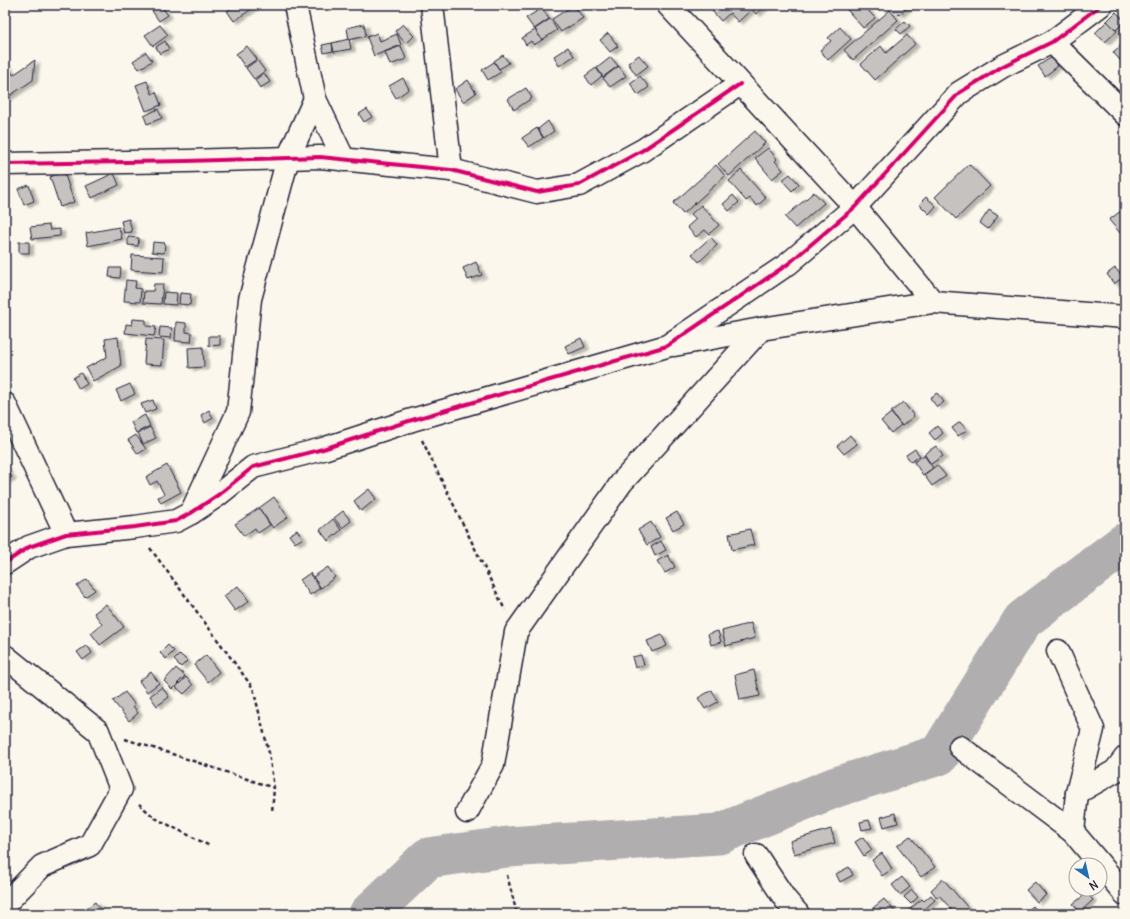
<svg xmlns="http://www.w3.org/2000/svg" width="1130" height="919" viewBox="0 0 1130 919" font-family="Delius,sans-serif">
  <defs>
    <filter id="shadow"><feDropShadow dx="4.5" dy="2.5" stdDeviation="1" flood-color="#0004"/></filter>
  </defs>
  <rect width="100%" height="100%" fill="#fbf7ec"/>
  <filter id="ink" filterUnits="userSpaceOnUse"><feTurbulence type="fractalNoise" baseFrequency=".025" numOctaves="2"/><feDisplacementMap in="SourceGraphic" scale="8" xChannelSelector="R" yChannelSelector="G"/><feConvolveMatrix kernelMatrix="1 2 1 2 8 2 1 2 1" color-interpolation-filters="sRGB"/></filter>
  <g filter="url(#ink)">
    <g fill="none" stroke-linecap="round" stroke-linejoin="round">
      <!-- river -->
      <path stroke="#b1aeb0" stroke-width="41" d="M369 914 428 858 507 847 719 834 836 787 939 755 1023 620 1125 543"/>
    </g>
    <!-- building -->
    <g fill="#c6c2c0" stroke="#22223b" filter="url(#shadow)">
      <path d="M148 5H160L168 15 159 21Z"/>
      <path d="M236 5H251L253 8 234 21 227 11Z"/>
      <path d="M574 5 583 18 561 32 552 19Z"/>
      <path d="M719 5H766L756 14 752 9 738 22 730 13 721 21 712 11Z"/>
      <path d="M843 5H866L864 6 875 18 863 28Z"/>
      <path d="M893 5H910L899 15 891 7Z"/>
      <path d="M542 8 549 19 534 29 526 18Z"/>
      <path d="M890 10 898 20 853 60 844 50Z"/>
      <path d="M1116 12 1125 21 1116 30 1107 21Z"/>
      <path d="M550 19 557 30 542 40 535 29Z"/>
      <path d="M905 21 910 26 901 34 896 29Z"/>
      <path d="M1107 21 1117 31 1105 42 1095 33Z"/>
      <path d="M364 24 366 36 349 40 347 28Z"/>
      <path d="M403 24 414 36 406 44 395 31Z"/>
      <path d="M160 25 168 35 153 46 145 35Z"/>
      <path d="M840 27 851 39 828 60 820 50 831 41 828 38Z"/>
      <path d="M535 30 542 40 534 45 531 41 526 45 522 38Z"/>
      <path d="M377 33 380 41 397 34 401 45 374 56 367 37Z"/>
      <path d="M608 33 618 46 610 52 600 40Z"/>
      <path d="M907 35 915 44 875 80 861 64 881 46 886 53Z"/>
      <path d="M349 39 351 49 334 52 332 43Z"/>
      <path d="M165 41 169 49 160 54 156 47Z"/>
      <path d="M332 43 333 51 324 53 322 45Z"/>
      <path d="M1123 44 1125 46V66L1113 52Z"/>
      <path d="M247 46 257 59 245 67 236 54Z"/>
      <path d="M401 46 406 59 390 65 385 52Z"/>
      <path d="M568 47 574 56 559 66 554 56Z"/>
      <path d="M146 52 152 61 139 69 133 61Z"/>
      <path d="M503 55 509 63 499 69 494 61Z"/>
      <path d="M639 55 648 66 636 75 628 63Z"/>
      <path d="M611 57 618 66 603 77 597 68Z"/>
      <path d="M1052 57 1058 66 1045 76 1038 66Z"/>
      <path d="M35 60 33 80 5 99V62L13 75Z"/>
      <path d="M257 60 265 71 254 79 246 68Z"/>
      <path d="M494 62 501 72 488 80 482 70Z"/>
      <path d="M619 66 626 76 610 87 603 78Z"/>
      <path d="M596 68 602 76 591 85 585 76Z"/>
      <path d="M264 73 270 82 260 88 255 80Z"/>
      <path d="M640 76 649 87 638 95 630 83Z"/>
      <path d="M403 78 409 89 396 98 389 86Z"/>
      <path d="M468 80 476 93 463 102 455 89Z"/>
      <path d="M147 81 152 94 156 92 161 105 146 111 136 85Z"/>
      <path d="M526 88 532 98 514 110 508 99Z"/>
      <path d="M158 109 162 118 147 124 144 116Z"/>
      <path d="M367 109 372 117 364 122 359 114Z"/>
      <path d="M548 121 554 131 544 138 538 129Z"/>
      <path d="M537 128 543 138 529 147 522 138Z"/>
      <path d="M755 131 765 143 729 176 718 164Z"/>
      <path d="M768 148 777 159 775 161 783 170 772 179 755 158Z"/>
      <path d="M969 164 990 186 956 219 935 197Z"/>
      <path d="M716 165 725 176 683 214 673 203Z"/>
      <path d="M741 170 766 198 757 206 750 198 746 201 729 181Z"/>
      <path d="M64 172 74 202 60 207 50 177Z"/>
      <path d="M114 173 119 185 92 198 86 186Z"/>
      <path d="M790 174 799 184 792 191 782 180Z"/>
      <path d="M29 185 34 201 24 205 18 189Z"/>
      <path d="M814 192 824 203 795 228 785 217Z"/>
      <path d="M733 195 739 202 729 211 723 204Z"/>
      <path d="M926 197 936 206 929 214 919 204Z"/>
      <path d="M701 205 719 225 709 234 705 230 696 237 687 227 696 219 691 214Z"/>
      <path d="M989 210 998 216 988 229 980 223Z"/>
      <path d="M1122 210 1125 213V231L1121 234 1109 220Z"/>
      <path d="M129 219 132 232 124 233 121 221Z"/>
      <path d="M49 225 50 230 60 229V236L32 239 30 227Z"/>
      <path d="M119 227 122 239 88 246 86 233Z"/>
      <path d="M128 237 139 238 138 246 128 245Z"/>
      <path d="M711 237 717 245 699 262 692 254Z"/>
      <rect x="19" y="242" width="10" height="11"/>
      <path d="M153 242 165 243 164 253 152 252Z"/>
      <path d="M132 255 164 257 163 272 131 270Z"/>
      <path d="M476 262 482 275 468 280 463 268Z"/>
      <path d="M110 268H121L120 278 109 277Z"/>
      <path d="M1115 268 1123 277 1114 284 1107 274Z"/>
      <path d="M126 280 136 281 135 288 141 289 140 302 124 301Z"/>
      <path d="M154 284H163L161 304 143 303 144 291H153Z"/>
      <path d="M164 292 177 293 176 305 163 304Z"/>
      <path d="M180 293 191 294 190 305 179 304Z"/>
      <path d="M133 319 146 320V326L156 327 154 336 125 333 126 324 132 325Z"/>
      <path d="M176 322 186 323V332L192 333 191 342 175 341Z"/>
      <path d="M160 327 172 328 171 338 159 337Z"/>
      <path d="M209 336H220V345L209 346Z"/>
      <path d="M118 337 121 366 93 381 86 368 107 357 105 339Z"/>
      <path d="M581 338 585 347 569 354 565 346Z"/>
      <path d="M146 339 164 340 162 365 144 364Z"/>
      <path d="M203 347 204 367 189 368 188 348Z"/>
      <path d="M81 373 87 384 79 389 73 378Z"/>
      <path d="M130 384 135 394 121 401 116 390Z"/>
      <path d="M937 393 944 402 937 407 930 398Z"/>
      <path d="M153 400 156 409 145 413 141 404Z"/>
      <path d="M903 402 914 416 902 426 891 412Z"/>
      <path d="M209 410 213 418 205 423 201 415Z"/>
      <path d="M891 413 901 425 891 433 881 421Z"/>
      <path d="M145 415 150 426 136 433 131 422Z"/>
      <path d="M960 422 967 430 958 436 952 428Z"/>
      <path d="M937 426 943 433 935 440 929 433Z"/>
      <path d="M150 427 156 438 143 444 138 433Z"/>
      <path d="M136 435 146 449 138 454 128 440Z"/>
      <path d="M850 435 857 444 844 454 837 446Z"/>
      <path d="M936 446 943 456 931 464 924 454Z"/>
      <path d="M915 449 920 456 911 462 906 455Z"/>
      <path d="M924 455 933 468 923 475 914 462Z"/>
      <path d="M167 465 181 492 161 503 158 497 164 494 157 481 150 485 146 477Z"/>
      <path d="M937 465 946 476 932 486 924 475Z"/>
      <path d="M5 467 12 477 5 481Z"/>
      <path d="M369 489 376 499 361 511 354 501Z"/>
      <path d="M274 497 288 517 273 528 259 508Z"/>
      <path d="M259 508 270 525 258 533 255 528 244 536 235 524Z"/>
      <path d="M343 511 351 521 342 528 334 518Z"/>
      <path d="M677 512 684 524 673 530 666 518Z"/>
      <path d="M333 519 341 530 328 541 320 530Z"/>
      <path d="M651 522 660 537 647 545 638 530Z"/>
      <path d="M750 529 754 545 732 550 729 534Z"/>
      <path d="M297 530 303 538 295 543 289 535Z"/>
      <path d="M661 541 666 550 655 556 651 547Z"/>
      <path d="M668 555 675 567 665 573 657 561Z"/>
      <path d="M328 567 335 577 321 588 313 577Z"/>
      <path d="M310 573 320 588 310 595 300 580Z"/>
      <path d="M87 579 95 590 85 597 77 586Z"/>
      <path d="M238 586 249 601 235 611 224 596Z"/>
      <path d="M106 604 124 627 100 645 91 633 102 624 94 613Z"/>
      <path d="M751 623 755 638 726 646 722 631Z"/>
      <path d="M718 631 721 642 711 645 708 634Z"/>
      <path d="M662 635 667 646 652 652 647 641Z"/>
      <path d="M87 645 92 653 83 660 77 652Z"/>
      <path d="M168 645 174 651 166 659 160 653Z"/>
      <path d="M180 654 187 661 181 667 174 660Z"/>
      <path d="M206 655 219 672 208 682 194 665Z"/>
      <path d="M641 655 644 665 635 668 632 657Z"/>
      <path d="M176 668 185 676 172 689 164 681Z"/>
      <path d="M754 670 760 696 740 700 735 675Z"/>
      <path d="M151 672 159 683 147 692 139 681Z"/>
      <path d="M186 677 193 685 184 694 176 687Z"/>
      <path d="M162 687 169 697 157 706 150 696Z"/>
      <path d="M712 690 718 702 705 709 698 698Z"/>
      <path d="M125 692 135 705 133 706 138 713 129 721 113 701Z"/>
      <path d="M895 813 898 823 884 827 881 817Z"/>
      <path d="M869 820 872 828 862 830 860 822Z"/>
      <path d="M831 829 835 843 794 854 790 841Z"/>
      <path d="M910 836 935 867 921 877 897 846Z"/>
      <path d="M863 837 872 850 864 856 855 842Z"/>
      <path d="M882 853 892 869 882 876 872 860Z"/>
      <path d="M849 867 853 875 840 882 836 874Z"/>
      <path d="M902 877 910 887 900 895 892 885Z"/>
      <path d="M943 879 969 909 964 914H949L948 912 951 909 939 895 937 898 931 890Z"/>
      <path d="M1035 882 1046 895 1037 902 1026 890Z"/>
      <path d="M912 890 918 897 911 904 904 897Z"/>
      <path d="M1087 893 1093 900 1080 912 1073 904Z"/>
      <path d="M931 895 935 900 919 914H904L922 899 924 901Z"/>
      <path d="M884 899 897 914H878L873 908Z"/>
      <path d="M95 902 104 914H82L81 912Z"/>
      <path d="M1033 906 1038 912 1036 914H1027L1026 912Z"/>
    </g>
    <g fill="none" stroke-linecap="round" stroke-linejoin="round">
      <!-- minor casing -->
      <g stroke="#22223b" stroke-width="25">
        <g id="minor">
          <path d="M295 5 315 99 344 160"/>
          <path d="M432 5 451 170"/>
          <path d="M668 5 855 207 933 302 1125 317"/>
          <path d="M1052 42 1125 114"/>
          <path d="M5 164 187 161 320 157 451 170 537 192 579 185 643 150 740 84"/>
          <path d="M674 345 761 329 933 302"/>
          <path d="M5 404 66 534"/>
          <path d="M191 513 238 412 250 299 288 158 315 99"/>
          <path d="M5 563 29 547 66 534 135 527 176 521 191 513 218 495 253 467 323 449 412 420 667 346 788 264 855 207 959 93 1003 66 1052 42 1101 5"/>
          <path d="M1058 651 1093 729 1077 793 1073 832"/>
          <path d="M5 656 98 731 121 789 90 845 42 866 5 904"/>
          <path d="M960 747 1073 832 1125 894"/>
          <path d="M1077 793 1115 771 1125 758"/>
          <path d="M467 812 493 765 516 632 622 482 761 329"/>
          <path d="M756 855 785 899 798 914"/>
        </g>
      </g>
      <!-- path -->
      <g stroke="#22223b" stroke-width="2.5" stroke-dasharray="4 3" stroke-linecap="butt">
        <path d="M422 440 505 610"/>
        <path d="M150 548 253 688 269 753 274 788 272 812"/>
        <path d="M125 739 172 754 274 788"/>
        <path d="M139 804 155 818 210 846"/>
        <path d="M507 875 517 914"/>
      </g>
      <!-- minor -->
      <use href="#minor" stroke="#fbf7ec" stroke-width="22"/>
      <!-- cycleway casing -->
      <g stroke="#fbf7ec" stroke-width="6">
        <g id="cycleway">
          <path d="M5 164 187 161 320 157 451 170 537 192 579 185 643 150 740 84"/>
          <path d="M5 563 29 547 66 534 135 527 176 521 191 513 218 495 253 467 323 449 412 420 667 346 788 264 855 207 959 93 1003 66 1052 42 1101 5"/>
        </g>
      </g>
      <!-- cycleway -->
      <use href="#cycleway" stroke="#d6006c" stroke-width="4"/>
    </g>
  </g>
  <!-- margin -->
  <rect width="1130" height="919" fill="none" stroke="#fbf7ec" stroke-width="20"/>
  <rect x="10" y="10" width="1110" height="899" fill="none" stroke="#22223b" stroke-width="1.5" filter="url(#ink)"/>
  <!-- north arrow -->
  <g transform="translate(1088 877) rotate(146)"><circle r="19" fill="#fbf7ec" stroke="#a4a2a5"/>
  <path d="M0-3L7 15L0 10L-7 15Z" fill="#1f6fb2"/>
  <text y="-6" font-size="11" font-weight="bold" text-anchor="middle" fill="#22223b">N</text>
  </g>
</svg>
